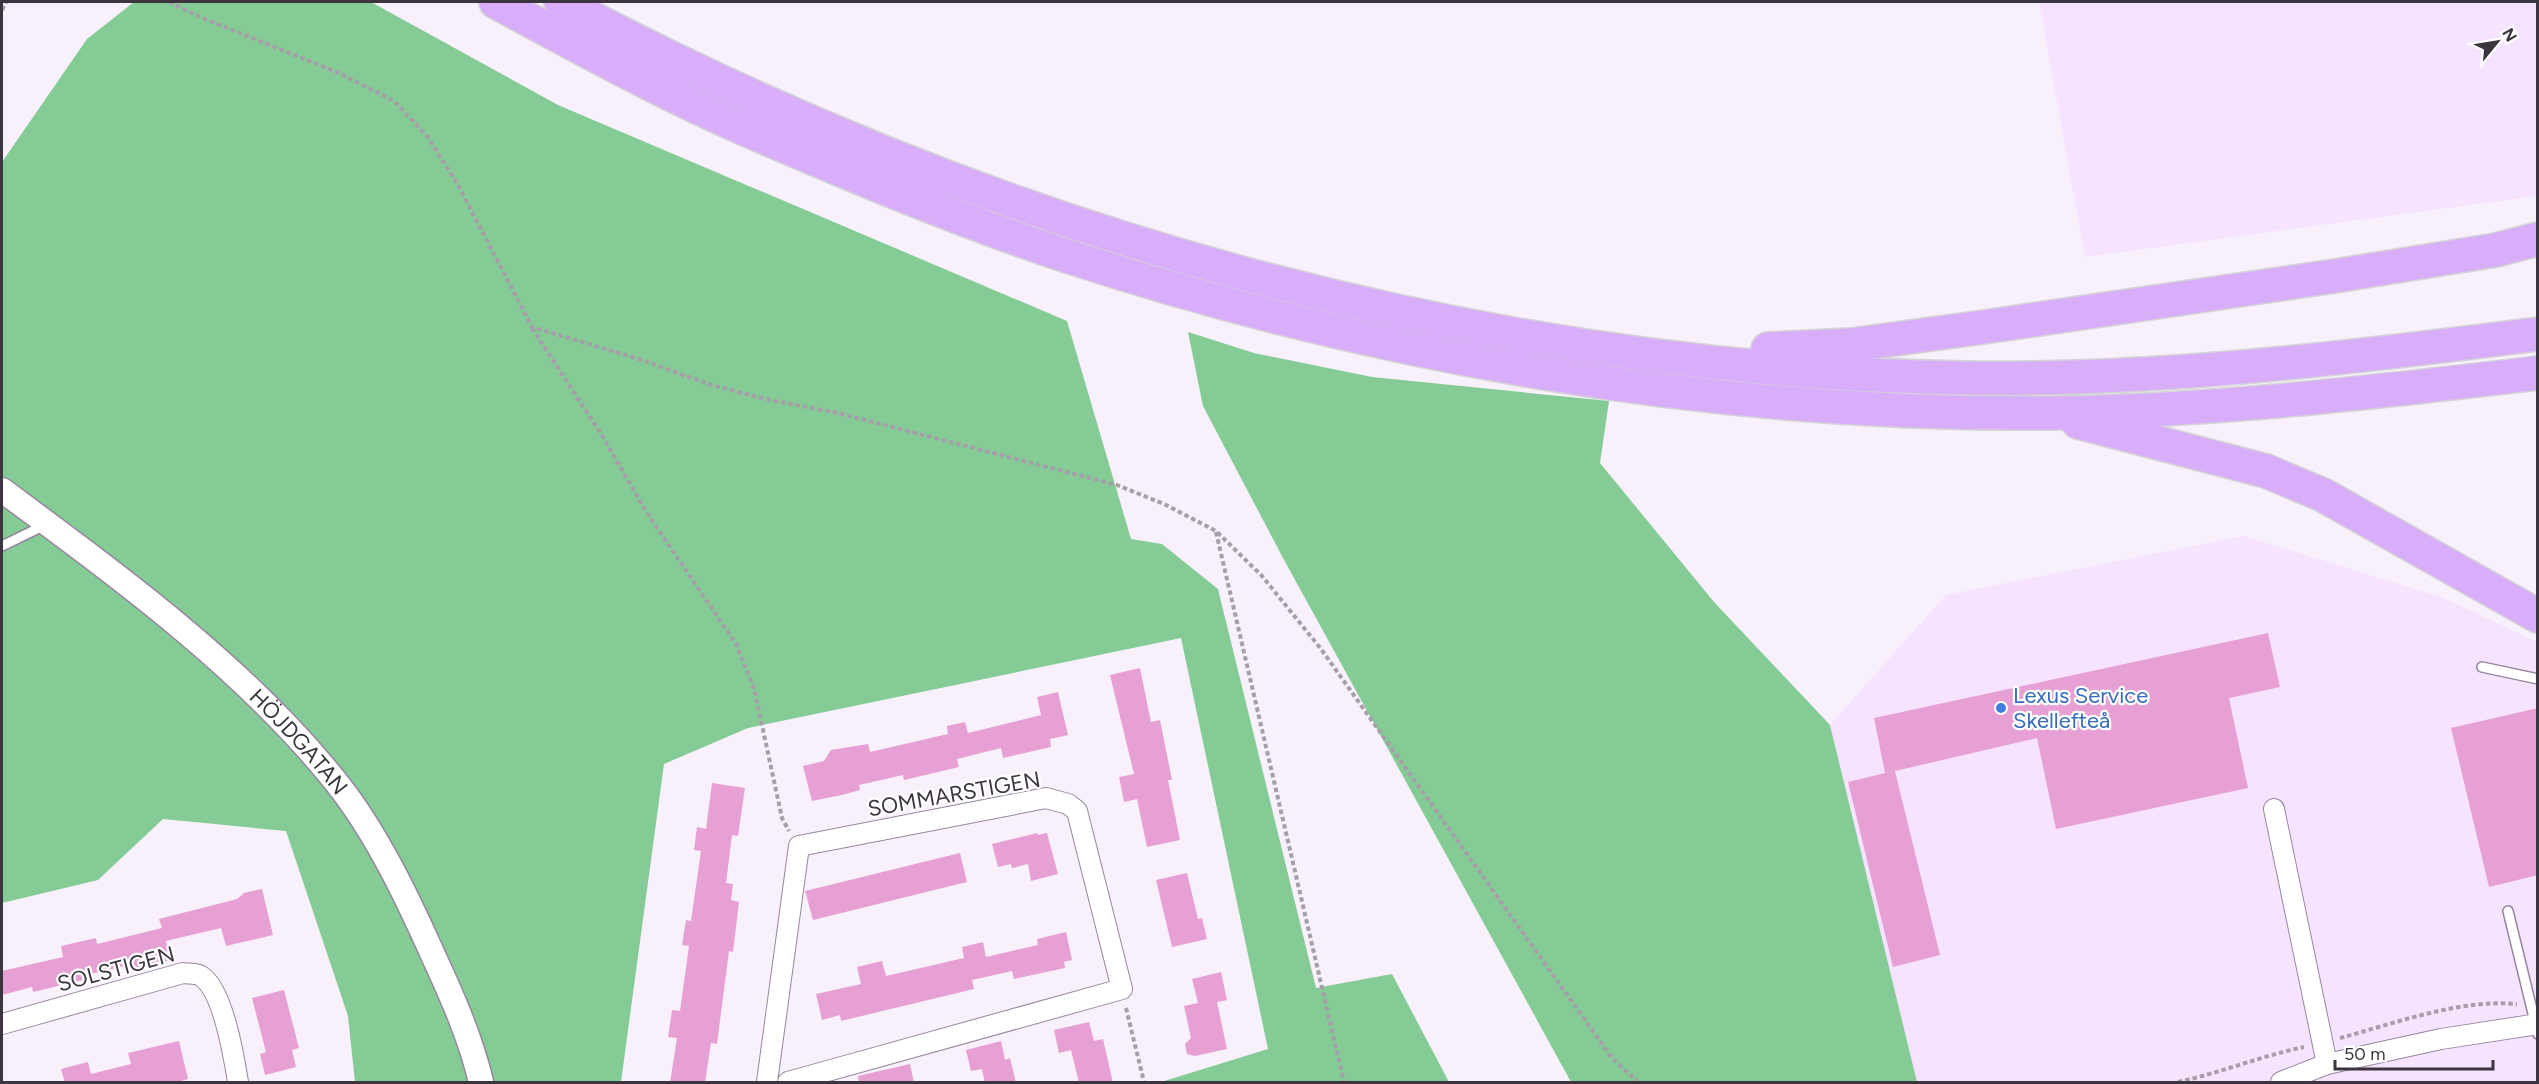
<svg xmlns="http://www.w3.org/2000/svg" width="2539" height="1084" viewBox="0 0 2539 1084" font-family="Figtree,sans-serif">
  <rect width="100%" height="100%" fill="#f8f0fb"/>
  <!-- built -->
  <g fill="#f6e3ff">
    <path d="M2039 2H2537V196L2085 257Z"/>
    <path d="M2244 536 2444 598 2537 642V1082H1917L1830 725 1946 595Z"/>
  </g>
  <!-- forest -->
  <g fill="#84cb95">
    <path d="M134 2H371L558 105 1067 321 1131 539 1162 544 1218 589 1316 988 1392 974 1449 1082H1161L1268 1049 1181 638 748 728 664 764 621 1082H355L348 1016 286 831 163 819 98 880 2 903V162L87 39Z"/>
    <path d="M1188 332 1254 353 1372 377 1609 401 1600 463 1714 602 1830 725 1917 1082H1571L1283 558 1203 406Z"/>
  </g>
  <!-- building -->
  <g fill="#e7a0d3">
    <path d="M2268 633 2280 687 2229 698 2248 788 2056 829 2037 738 1895 771 1940 955 1893 967 1848 782 1885 773 1874 718Z"/>
    <path d="M1140 668 1151 722 1160 720 1172 780H1168L1180 840 1147 847 1137 799 1124 802 1119 777 1134 774 1110 675Z"/>
    <path d="M1058 692 1068 735 1050 739 1051 747 1003 758 1001 748 957 759 959 767 904 780 903 775 859 785 860 790 842 795 812 801 803 766 824 761 831 750 868 744 870 752 948 734 947 726 965 722 968 733 1041 715 1037 697Z"/>
    <path d="M2538 708V875L2489 887 2451 728Z"/>
    <path d="M712 783 745 788 738 836 732 835 726 883 733 884 731 900 739 902 733 952 729 951 717 1044 711 1043 705 1083H670L677 1038 668 1037 672 1010 680 1011 689 946 682 945 686 920 691 921 701 851 694 850 697 827 706 829Z"/>
    <path d="M1037 833 1038 835 1047 833 1058 874 1031 881 1028 864 1012 868 1011 864 998 867 992 844Z"/>
    <path d="M960 853 967 882 813 920 805 891Z"/>
    <path d="M1187 873 1198 919 1202 918 1207 939 1172 947 1156 880Z"/>
    <path d="M262 889 273 935 226 946 221 928 166 941 171 960 126 970 125 966 82 976 83 980 33 992 32 987 2 995V971L63 957 61 946 96 938 97 944 162 928 159 919 237 899 244 893Z"/>
    <path d="M1066 932 1072 960 1064 962 1065 968 1014 979 1012 971 972 980 974 989 841 1021 840 1015 822 1020 816 994 861 984 857 967 882 961 886 976 964 958 962 947 983 942 986 957 1038 945 1037 939Z"/>
    <path d="M1221 972 1227 1000 1217 1002 1227 1049 1195 1056 1187 1054 1185 1044 1191 1038 1184 1006 1198 1003 1192 979Z"/>
    <path d="M284 990 299 1048 292 1050 296 1067 265 1075 260 1054 266 1052 252 998Z"/>
    <path d="M1089 1022 1094 1041 1103 1039 1113 1083H1079L1071 1050 1059 1053 1054 1030Z"/>
    <path d="M179 1041 188 1079 174 1083H65L61 1069 88 1062 91 1074 131 1064 128 1053Z"/>
    <path d="M1001 1041 1005 1060 1010 1058 1016 1083H985L982 1069 971 1071 966 1050Z"/>
    <path d="M910 1064 914 1083H859L858 1076Z"/>
  </g>
  <g fill="none" stroke-linecap="round" stroke-linejoin="round">
    <!-- service casing -->
    <g stroke="#9786a0" stroke-width="12">
      <g id="service">
        <path d="M2 546 45 525"/>
        <path d="M2482 667 2538 679"/>
        <path d="M2508 911 2538 1034"/>
      </g>
    </g>
    <!-- minor casing -->
    <g stroke="#9786a0" stroke-width="22">
      <g id="minor">
        <path d="M2274 809 2327 1064"/>
        <path d="M2 1024 183 973C189 974 197 973 201 976 223 990 234 1057 238 1082"/>
        <path d="M767 1082 799 846 1046 798 1068 804 1077 811 1122 989 788 1082"/>
        <path d="M2281 1082 2327 1064 2441 1039 2538 1024"/>
      </g>
    </g>
    <!-- tertiary casing -->
    <g stroke="#9786a0" stroke-width="27">
      <g id="tertiary">
        <path id="s1" d="M2 490C119 577 244 667 336 782 376 832 407 897 433 955 452 996 471 1039 481 1082"/>
      </g>
    </g>
    <!-- trunk casing -->
    <g stroke="#d4d3d5" stroke-width="36">
      <g id="trunk">
        <path d="M496 2C580 47 664 94 752 132 852 175 954 218 1058 253 1376 358 1715 416 2050 413 2214 411 2375 392 2538 373"/>
        <path d="M561 2C992 231 1475 370 1965 378 2156 381 2348 358 2538 334"/>
        <path d="M1768 349 1851 345 1991 326 2335 276 2496 250 2538 239"/>
        <path d="M2078 422 2266 471 2323 495 2538 616"/>
      </g>
    </g>
    <!-- path -->
    <g stroke="#a69ea9" stroke-width="4" stroke-dasharray="4.5 3" stroke-linecap="butt">
      <path d="M169 2 200 17 339 73 394 101 427 136 458 185 532 327 642 360 708 384 765 399 838 413 1117 485 1164 504 1216 531 1262 576 1321 649 1612 1058 1638 1082"/>
      <path d="M2 10 6 2"/>
      <path d="M532 328 603 437 647 513 736 644 754 688 782 818 789 831"/>
      <path d="M1216 532 1344 1082"/>
      <path d="M1126 1008 1144 1082"/>
      <path d="M2340 1038C2396 1023 2459 999 2517 1004"/>
      <path d="M2178 1082C2220 1073 2261 1056 2304 1047"/>
    </g>
    <!-- service -->
    <use href="#service" stroke="#fff" stroke-width="9"/>
    <!-- minor -->
    <use href="#minor" stroke="#fff" stroke-width="20"/>
    <!-- tertiary -->
    <use href="#tertiary" stroke="#fff" stroke-width="24"/>
    <!-- trunk -->
    <use href="#trunk" stroke="#d8aefa" stroke-width="33"/>
  </g>
  <!-- markers -->
  <circle fill="#3f7fe0" stroke="#fff" stroke-width="2" cx="2001" cy="708" r="6"/>
  <g text-anchor="middle" dominant-baseline="central" stroke-width="4.5" stroke-linejoin="round" paint-order="stroke">
    <!-- shop labels -->
    <g font-size="22" fill="#366cbe" stroke="#fff" text-anchor="start">
      <text x="2013" y="695">Lexus Service<tspan x="2013" dy="25">Skellefteå</tspan></text>
    </g>
    <!-- street labels -->
    <g font-size="22" fill="#3c3540" stroke="#fff">
      <text stroke="none"><textPath href="#s1" startOffset="390">HÖJDGATAN</textPath></text>
      <text transform="translate(954 794) rotate(-10)">SOMMARSTIGEN</text>
      <text transform="translate(116 969) rotate(-15)">SOLSTIGEN</text>
    </g>
  </g>
  <!-- border -->
  <rect width="2539" height="1084" fill="none" stroke="#3c3540" stroke-width="6"/>
  <!-- north arrow -->
  <g transform="translate(2497 42) rotate(60)" stroke="#ffffff" stroke-width="4.5" paint-order="stroke">
  <path d="M0-4.5L10 22L0 15L-10 22Z" fill="#3c3540"/>
  <text y="-9" font-size="16" font-weight="bold" text-anchor="middle" fill="#3c3540">N</text>
  </g>
  <!-- scale -->
  <path d="M2335 1060v9h158v-9" fill="none" stroke="#3c3540" stroke-width="3"/>
  <text x="2344" y="1060" font-size="18" fill="#3c3540" stroke="#ffffff" stroke-width="4.5" paint-order="stroke">50 m</text>
</svg>
